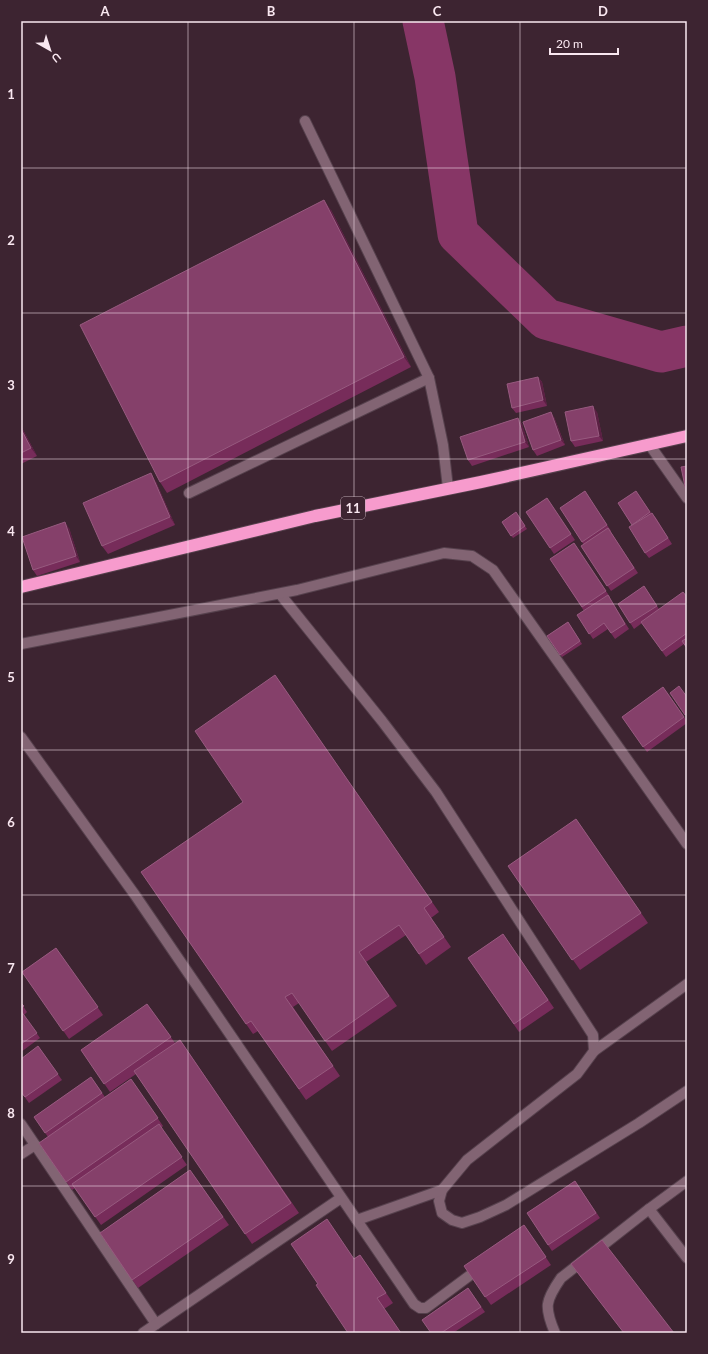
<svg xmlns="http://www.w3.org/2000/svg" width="708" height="1354" viewBox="0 0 708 1354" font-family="Lato,sans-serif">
  <rect width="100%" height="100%" fill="#3d2431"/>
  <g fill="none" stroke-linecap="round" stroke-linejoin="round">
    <!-- river -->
    <path stroke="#873666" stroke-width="41" d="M423 21 435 77 458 234 546 319 661 352 687 346"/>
    <!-- minor casing -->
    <g stroke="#56414d" stroke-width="12">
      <g id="minor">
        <path d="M305 121 429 378 443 445 448 488"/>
        <path d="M649 444 687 498"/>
        <path d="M189 493 429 378"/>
        <path d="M280 594 382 721 436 792 593 1035 594 1051 577 1074 467 1160 442 1190 439 1201 442 1213 452 1220 462 1223 480 1217 506 1205 639 1123 687 1091"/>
        <path d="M21 644 297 590 444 553 472 556 493 570 687 844"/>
        <path d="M21 737 135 895 414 1304 420 1308H426L469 1276"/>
        <path d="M594 1051 687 984"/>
        <path d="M21 1124 156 1324"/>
        <path d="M21 1154 35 1145"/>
        <path d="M649 1209 687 1258"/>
        <path d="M357 1220 442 1190"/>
        <path d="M143 1333 341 1198"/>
        <path d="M555 1333C544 1307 545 1301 561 1278L649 1209 687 1181"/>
      </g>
    </g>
    <!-- highway casing -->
    <g stroke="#56414d" stroke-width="14">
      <path id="highway" d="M21 587 315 516 481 482 687 436"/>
    </g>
    <!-- minor -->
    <use href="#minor" stroke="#826473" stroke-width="10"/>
    <!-- highway -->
    <use href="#highway" stroke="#f79bcd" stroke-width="12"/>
  </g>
  <!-- wall -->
  <g fill="#772c5a">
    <path d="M331 210 411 367 167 493 160 482Z"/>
    <path d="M538 377 542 382 547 406 516 413 512 408Z"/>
    <path d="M597 412 603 441 575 447 571 441Z"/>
    <path d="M554 417 565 445 537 456 533 450Z"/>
    <path d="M518 418 522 424 529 447 472 466 468 460Z"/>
    <path d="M21 426 37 456 21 464Z"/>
    <path d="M156 482 175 525 108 554 102 546Z"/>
    <path d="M585 491 611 531H610L638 573 611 591 581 546 584 545 560 508Z"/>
    <path d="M636 491 651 513 656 518 672 544 649 558 645 553 632 525 618 503Z"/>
    <path d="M547 498 575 540 554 554 526 512Z"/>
    <path d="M516 512 527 529 513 538 502 522Z"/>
    <path d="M69 528 80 562 37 576 33 570Z"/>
    <path d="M574 543 610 597H609L629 629 615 639 608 629 593 639 577 615 584 611 550 559Z"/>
    <path d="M644 586 659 609 687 597V649L684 644 666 657 642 623 634 629 618 604Z"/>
    <path d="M568 622 582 644 562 657 547 636Z"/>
    <path d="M275 675 439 912 431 918 451 947 426 965 406 935 366 962 397 1006 332 1051 299 1003 293 1007 340 1076 306 1100 258 1031 253 1034 141 872 243 802Z"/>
    <path d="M663 687 687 721V723L647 752 622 717Z"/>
    <path d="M576 819 648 923 580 970 508 866Z"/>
    <path d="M503 934 554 1008 519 1032 468 958Z"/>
    <path d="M56 948 103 1015 69 1039 22 972Z"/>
    <path d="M21 1003 27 1012 24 1015 40 1038 21 1052Z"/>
    <path d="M147 1004 175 1043 180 1040 299 1213 252 1244 136 1074 110 1092 81 1050Z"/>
    <path d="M38 1046 62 1080 29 1103 21 1092Z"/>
    <path d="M91 1077 105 1097 131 1079 163 1126 161 1128 187 1165 101 1225 75 1188 72 1190 39 1143 48 1137 34 1117Z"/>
    <path d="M190 1170 229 1225 138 1288 100 1233Z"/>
    <path d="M575 1181 600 1218 552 1251 527 1213Z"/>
    <path d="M524 1225 551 1265 491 1305 464 1266Z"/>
    <path d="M360 1255 393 1303 348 1333 354 1258Z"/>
    <path d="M571 1264 674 1333H624Z"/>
    <path d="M468 1288 485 1312 453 1333H431Z"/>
  </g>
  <!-- shaded-wall -->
  <g fill="#5a2043">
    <path d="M324 200 331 210 411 367 404 357Z"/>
    <path d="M538 377 542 382 547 406 543 400Z"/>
    <path d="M593 406 597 412 603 441 599 436Z"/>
    <path d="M551 412 554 417 565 445 561 440Z"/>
    <path d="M518 418 522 424 529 447 525 442Z"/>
    <path d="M21 426 37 456 31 448 21 429Z"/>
    <path d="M151 473 156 482 175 525 170 517Z"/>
    <path d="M65 522 69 528 80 562 76 556Z"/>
  </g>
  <!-- building -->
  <g fill="#85406a" stroke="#975a7f">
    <path d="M324 200 404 357 160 482 80 325Z"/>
    <path d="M538 377 543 400 512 408 507 384Z"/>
    <path d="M593 406 599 436 571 441 565 412Z"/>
    <path d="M551 412 561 440 533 450 523 422Z"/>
    <path d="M518 418 525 442 468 460 460 437Z"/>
    <path d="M21 429 31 448 21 453Z"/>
    <path d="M687 466V496L681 467Z"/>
    <path d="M151 473 170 517 102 546 83 503Z"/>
    <path d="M585 491 607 525 582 542 560 508Z"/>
    <path d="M636 491 650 512 632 525 618 503Z"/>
    <path d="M547 498 571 534 550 548 526 512Z"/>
    <path d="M516 512 525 526 511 536 502 522Z"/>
    <path d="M652 513 668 538 645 553 629 527Z"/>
    <path d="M65 522 76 556 33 570 22 537Z"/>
    <path d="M608 528 634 568 607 586 581 546Z"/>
    <path d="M574 543 606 591 582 607 550 559Z"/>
    <path d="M644 586 657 606 630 623 618 604Z"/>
    <path d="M683 592 687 597V633L662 651 641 622Z"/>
    <path d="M608 595 625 624 611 633 604 623 589 634 577 615Z"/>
    <path d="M568 622 580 641 560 655 547 636Z"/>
    <path d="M687 638V648L682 641Z"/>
    <path d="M275 675 432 902 424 908 444 937 419 954 399 925 359 952 389 996 325 1041 292 993 285 997 333 1066 299 1089 251 1021 246 1024 141 872 243 802 195 731Z"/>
    <path d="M679 686 687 697V714L685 715 670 693Z"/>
    <path d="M663 687 684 717 643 747 622 717Z"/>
    <path d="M576 819 641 913 572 960 508 866Z"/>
    <path d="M503 934 548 1000 514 1024 468 958Z"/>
    <path d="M56 948 98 1007 63 1031 22 972Z"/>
    <path d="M21 1003 24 1006 21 1008Z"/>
    <path d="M147 1004 171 1037 104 1084 81 1050Z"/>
    <path d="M21 1011 37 1033 21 1044Z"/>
    <path d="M180 1040 291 1203 245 1234 134 1071Z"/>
    <path d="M38 1046 58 1074 25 1097 21 1092V1059Z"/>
    <path d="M91 1077 102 1093 45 1133 34 1117Z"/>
    <path d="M131 1079 158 1118 66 1182 39 1143Z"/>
    <path d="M159 1124 182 1157 95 1217 72 1184Z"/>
    <path d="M190 1170 223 1217 132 1280 100 1233Z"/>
    <path d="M575 1181 596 1213 548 1245 527 1213Z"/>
    <path d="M327 1219 354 1259 360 1255 386 1293 377 1298 401 1333H348L316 1285 318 1284 291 1244Z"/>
    <path d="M524 1225 546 1257 485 1297 464 1266Z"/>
    <path d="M602 1240 674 1333H624L571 1264Z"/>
    <path d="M468 1288 481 1307 441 1333H431L422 1320Z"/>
  </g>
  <!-- grid -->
  <path fill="none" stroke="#f9e7f0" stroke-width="1" stroke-opacity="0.55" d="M188 21V1333M354 21V1333M520 21V1333M21 168H687M21 313H687M21 459H687M21 604H687M21 750H687M21 895H687M21 1041H687M21 1186H687"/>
  <g text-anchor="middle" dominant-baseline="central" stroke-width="3" stroke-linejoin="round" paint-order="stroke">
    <!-- shield labels -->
    <rect fill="#3d2431" stroke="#c1acb7" stroke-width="1" x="341" y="497" width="24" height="22" rx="3"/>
    <g font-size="13" font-weight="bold" fill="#f9e7f0">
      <text x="353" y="508">11</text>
    </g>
  </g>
  <!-- border -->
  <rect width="708" height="1354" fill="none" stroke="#3d2431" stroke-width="44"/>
  <!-- north arrow -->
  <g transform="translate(50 50) rotate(141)" stroke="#3d2431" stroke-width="3" paint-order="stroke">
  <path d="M0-3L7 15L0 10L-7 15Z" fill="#f9e7f0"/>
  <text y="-6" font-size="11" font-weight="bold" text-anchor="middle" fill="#f9e7f0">U</text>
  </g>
  <!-- scale -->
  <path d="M550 48v6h68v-6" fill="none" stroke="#f9e7f0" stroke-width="2"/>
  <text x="556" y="48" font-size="12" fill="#f9e7f0" stroke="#3d2431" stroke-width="3" paint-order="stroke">20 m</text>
  <rect x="22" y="22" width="664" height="1310" fill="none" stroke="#f9e7f0" stroke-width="1.5"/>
  <g font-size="13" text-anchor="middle" font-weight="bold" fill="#f9e7f0">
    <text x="105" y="16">A</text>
    <text x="271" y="16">B</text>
    <text x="437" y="16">C</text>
    <text x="603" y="16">D</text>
    <text x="11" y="99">1</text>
    <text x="11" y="245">2</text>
    <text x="11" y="390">3</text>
    <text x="11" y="536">4</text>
    <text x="11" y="682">5</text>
    <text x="11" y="827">6</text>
    <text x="11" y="973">7</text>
    <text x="11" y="1118">8</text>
    <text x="11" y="1264">9</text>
  </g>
</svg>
